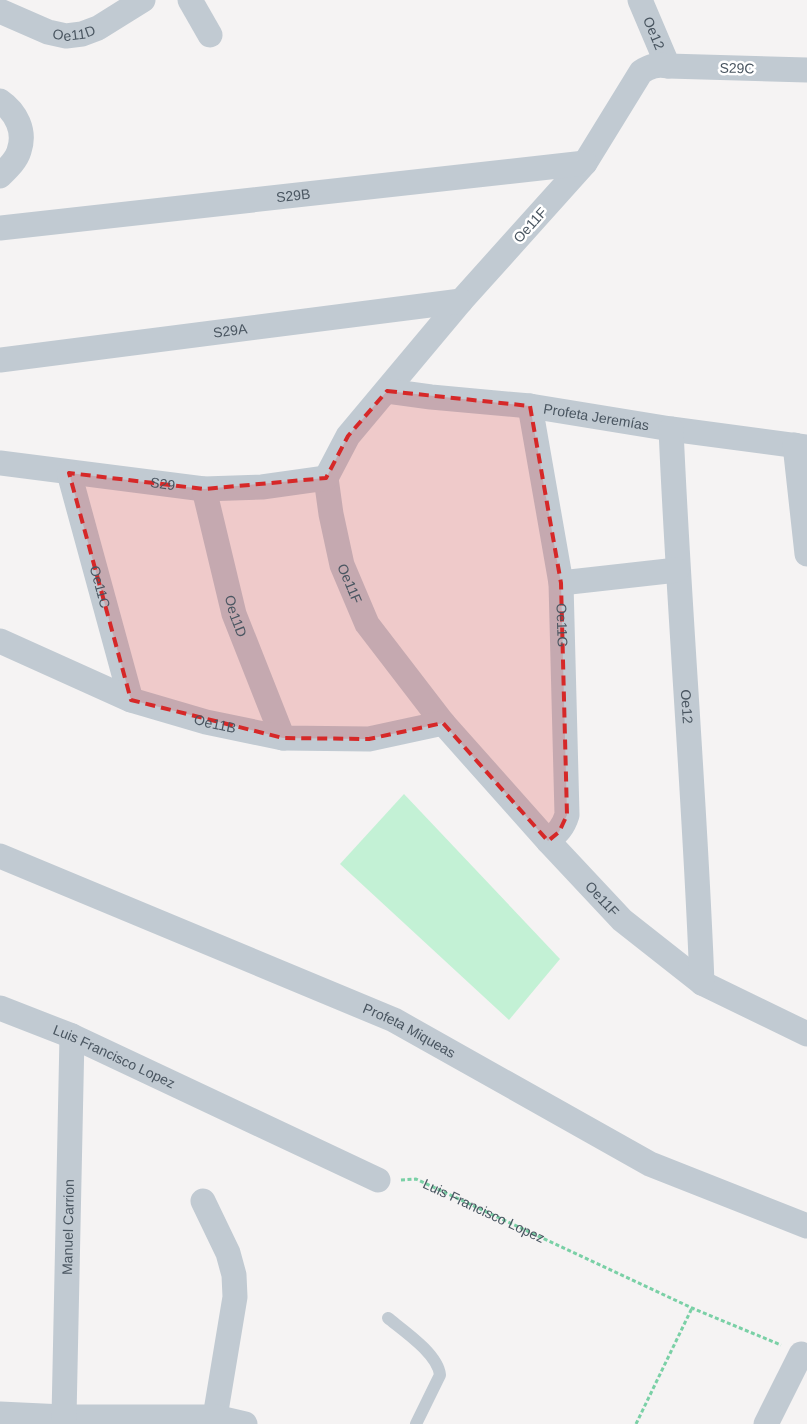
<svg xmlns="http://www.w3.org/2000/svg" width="807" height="1424" viewBox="0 0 807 1424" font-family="Helvetica,sans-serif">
  <rect width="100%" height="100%" fill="#f5f3f3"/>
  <!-- green -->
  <path fill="#c3f1d5" d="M404 794 560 959 509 1020 340 864Z"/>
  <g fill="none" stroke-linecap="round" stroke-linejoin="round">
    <!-- path -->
    <g stroke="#7ad0a6" stroke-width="3" stroke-dasharray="4 2.5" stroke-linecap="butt">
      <path id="s1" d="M401 1180 416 1179 692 1308 781 1345"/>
      <path d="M636 1424 692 1308"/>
    </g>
    <!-- lane -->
    <path stroke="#c1cad2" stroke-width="12" d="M388 1318C404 1331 438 1354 440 1375L416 1424"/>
    <!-- street -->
    <g stroke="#c1cad2" stroke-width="25">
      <path d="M190 0 210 35"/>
      <path id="s2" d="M640 0 668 66"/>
      <path id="s3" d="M0 11 48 32 66 36 82 34 98 28 143 0"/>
      <path id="s4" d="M807 70 668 66C657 64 650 66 641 72L585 163 461 301 348 436 326 478 331 514 342 565 367 624 443 723 548 841 622 920 702 983 807 1034"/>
      <path d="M0 101C16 112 26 131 19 151 16 161 7 169 0 176"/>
      <path id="s5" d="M0 228 585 163"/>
      <path id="s6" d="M0 360 461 301"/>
      <path id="s7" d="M387 391 431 397 530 406 671 429 807 447"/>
      <path id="s8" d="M530 406 561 583 567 815C563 828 557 833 548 841"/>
      <path id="s9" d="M671 429C679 614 695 798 702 983"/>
      <path d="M795 445 807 554"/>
      <path id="s10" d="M0 463 204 489 262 487 326 478"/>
      <path id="s11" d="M69 473 131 700"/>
      <path id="s12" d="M204 489 234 614 283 738"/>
      <path d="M561 583 677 570"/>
      <path id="s13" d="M0 641 131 700 206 722 283 738 369 739 443 723"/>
      <path id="s14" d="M0 856 394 1020 650 1164 807 1226"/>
      <path id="s15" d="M0 1008 72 1036 378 1180"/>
      <path d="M203 1201 228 1253 234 1275 235 1297 215 1417"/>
      <path d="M0 1414 64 1417H215L245 1424"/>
      <path id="s16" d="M64 1417 72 1036"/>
      <path d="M766 1424 801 1354"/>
    </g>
  </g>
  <!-- marked area -->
  <path fill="#d62828" fill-opacity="0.2" stroke="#d62828" stroke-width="4" stroke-dasharray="10 6" stroke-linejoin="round" d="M387 391 530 406 561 583 567 815 559 832 548 841 443 723 369 739 283 738 131 700 69 473 204 489 326 478 348 436Z"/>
  <g text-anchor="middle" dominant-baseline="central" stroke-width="5" stroke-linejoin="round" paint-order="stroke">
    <!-- street labels -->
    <g font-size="14" fill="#4a5661" stroke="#fff">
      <text stroke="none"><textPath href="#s3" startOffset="79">Oe11D</textPath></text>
      <text stroke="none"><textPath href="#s2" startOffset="36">Oe12</textPath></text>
      <text transform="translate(737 68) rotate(1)">S29C</text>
      <text stroke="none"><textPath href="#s5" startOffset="295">S29B</textPath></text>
      <text transform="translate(530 225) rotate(-48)">Oe11F</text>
      <text stroke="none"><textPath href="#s6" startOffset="232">S29A</textPath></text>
      <text stroke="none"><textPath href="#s7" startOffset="211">Profeta Jeremías</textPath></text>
      <text stroke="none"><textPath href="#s10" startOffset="164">S29</textPath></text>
      <text stroke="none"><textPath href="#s4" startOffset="792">Oe11F</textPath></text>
      <text stroke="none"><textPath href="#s11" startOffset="118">Oe11C</textPath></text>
      <text stroke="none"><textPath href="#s12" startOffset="131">Oe11D</textPath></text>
      <text stroke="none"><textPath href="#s8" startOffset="222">Oe11G</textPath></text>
      <text stroke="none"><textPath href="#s9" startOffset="278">Oe12</textPath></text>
      <text stroke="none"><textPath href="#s13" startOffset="231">Oe11B</textPath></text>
      <text stroke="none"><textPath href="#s4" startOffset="1198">Oe11F</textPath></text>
      <text stroke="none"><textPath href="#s14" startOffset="445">Profeta Miqueas</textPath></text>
      <text stroke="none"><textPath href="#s15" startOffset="124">Luis Francisco Lopez</textPath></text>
      <text stroke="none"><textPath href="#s1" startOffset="90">Luis Francisco Lopez</textPath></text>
      <text stroke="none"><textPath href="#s16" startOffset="190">Manuel Carrion</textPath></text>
    </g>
  </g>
</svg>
